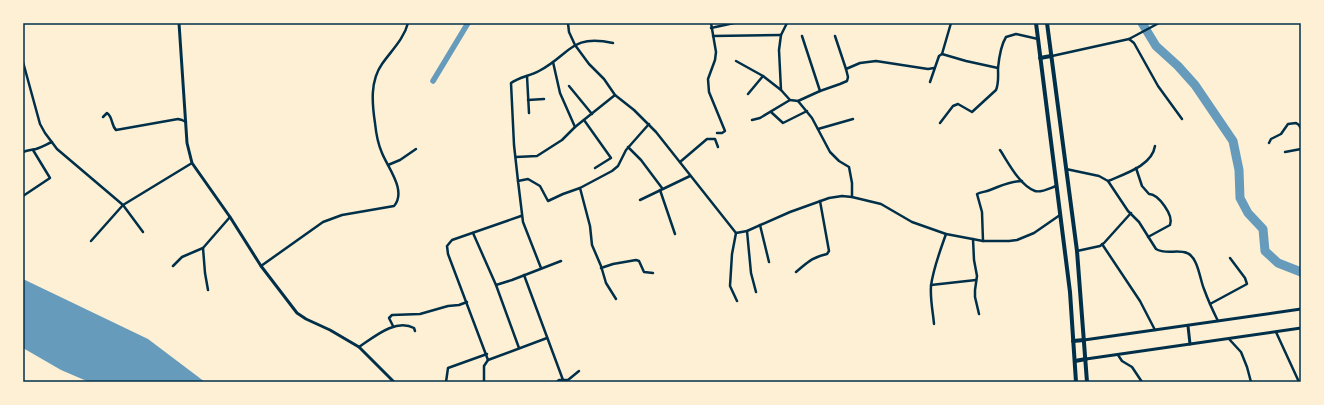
<svg xmlns="http://www.w3.org/2000/svg" width="1324" height="405" viewBox="0 0 1324 405" font-family="'Work Sans',sans-serif">
  <rect width="100%" height="100%" fill="#fdf0d5"/>
  <!-- water -->
  <path fill="#669bbc" d="M23 279 148 339 205 382H89L61 370 23 348Z"/>
  <g fill="none" stroke-linecap="round" stroke-linejoin="round">
    <!-- canal -->
    <path stroke="#669bbc" stroke-width="5.5" d="M433 81 468 23"/>
    <!-- river -->
    <path stroke="#669bbc" stroke-width="9" d="M1142 23 1156 46 1178 66 1195 85 1233 141 1239 170 1240 198 1248 213 1263 229 1265 251 1278 263 1301 272"/>
    <!-- minor -->
    <g stroke="#003049" stroke-width="2.5">
      <path d="M568 23 569 32 575 45 589 64 604 79 615 95 634 110 656 132 736 233 747 231 790 212 829 198 842 196 852 197 881 204 912 222 946 234 983 241H1009L1017 240 1034 233 1060 215"/>
      <path d="M711 23 716 52 715 60 708 79 709 92 725 131 722 133H717"/>
      <path d="M787 23 781 35 779 50 781 90 790 100 798 101 812 118 830 152 839 161 849 167 852 183V197"/>
      <path d="M711 28 734 23"/>
      <path d="M713 36 781 35"/>
      <path d="M835 36 846 69"/>
      <path d="M1129 39 1134 43 1158 86 1182 119"/>
      <path d="M942 54 951 23"/>
      <path d="M1052 56 1129 39 1159 23"/>
      <path d="M736 61 763 76 781 90"/>
      <path d="M23 62 40 124 45 133 57 149 123 205 192 163"/>
      <path d="M553 62 560 93 575 127"/>
      <path d="M527 76 529 113"/>
      <path d="M930 82 939 56 942 54 966 61 998 68"/>
      <path d="M569 86 592 114"/>
      <path d="M820 91 840 84 847 81 848 77 846 69 860 63 876 61 928 69 934 68"/>
      <path d="M748 94 763 76"/>
      <path d="M528 100 544 99"/>
      <path d="M798 101 820 91 802 36"/>
      <path d="M771 112 783 123 807 111"/>
      <path d="M103 117 107 113C113 117 111 125 116 130L178 119 182 120 186 122"/>
      <path d="M584 120 611 158 595 168"/>
      <path d="M752 120 760 118 790 100"/>
      <path d="M940 123 953 106 958 104 972 112 996 90C999 83 998 76 998 68 999 58 1001 45 1006 37L1016 34 1038 39"/>
      <path d="M818 129 853 119"/>
      <path d="M1269 143 1271 139 1281 134 1288 124 1296 123 1299 125 1301 129"/>
      <path d="M628 147 641 160 662 188"/>
      <path d="M1000 150C1008 162 1020 186 1035 191 1041 193 1050 188 1056 186"/>
      <path d="M23 152C28 150 32 150 36 149 42 147 47 144 52 142"/>
      <path d="M1285 152 1301 149"/>
      <path d="M516 157 537 156 562 140 575 127 615 95"/>
      <path d="M680 162 707 139H715L718 147"/>
      <path d="M388 165 400 160 416 149"/>
      <path d="M1136 168 1142 186 1149 194C1158 194 1174 215 1170 225L1148 237"/>
      <path d="M1066 169 1099 176 1108 181 1128 211 1139 222 1156 249C1166 255 1177 249 1187 253 1198 257 1200 280 1204 289 1208 300 1213 311 1218 321"/>
      <path d="M518 181 514 145 511 83C519 77 530 76 539 71 571 54 570 34 613 43"/>
      <path d="M1108 181C1124 174 1152 166 1155 146"/>
      <path d="M660 190 675 234"/>
      <path d="M23 196 50 178 33 150"/>
      <path d="M640 200 690 176"/>
      <path d="M760 225 769 262"/>
      <path d="M747 231 751 273 756 292"/>
      <path d="M473 233 496 285 519 348"/>
      <path d="M736 233 732 254 730 286 737 301"/>
      <path d="M973 239 974 260 977 276 975 290V297L979 314"/>
      <path d="M91 241 123 205 143 232"/>
      <path d="M983 241 982 212 977 194C981 192 985 192 990 190 1001 186 1009 181 1022 181"/>
      <path d="M1102 244 1140 301 1155 330"/>
      <path d="M203 248 205 273 208 290"/>
      <path d="M1077 251 1100 246 1104 243 1131 213"/>
      <path d="M173 266 182 257 203 248 230 217"/>
      <path d="M261 266 323 222 342 215 394 206C407 191 388 168 382 153 378 144 376 133 375 123 372 103 370 81 382 64 391 51 404 39 408 23"/>
      <path d="M541 268 523 222 518 181 528 179 540 186 548 201 563 194 580 188"/>
      <path d="M601 268 613 264 636 260 639 261 644 272 653 273"/>
      <path d="M796 272C807 263 812 257 827 254L829 251 820 201"/>
      <path d="M524 275 563 380"/>
      <path d="M496 285 512 280 561 261"/>
      <path d="M931 285 976 280"/>
      <path d="M616 299 606 283 601 266 592 245 590 226 580 188 612 171 618 166 626 150 649 124"/>
      <path d="M1210 304 1247 284 1245 278 1230 258"/>
      <path d="M934 324C933 312 930 299 931 286 933 269 940 251 946 234"/>
      <path d="M393 326 389 318 392 315 420 314 448 306 459 305 467 302"/>
      <path d="M1276 332 1299 382"/>
      <path d="M1229 339 1241 352 1247 367 1251 382"/>
      <path d="M359 347C374 337 396 318 414 328L415 331"/>
      <path d="M1118 355 1122 361 1132 367 1142 382"/>
      <path d="M488 360 448 254 447 246 452 240 521 216"/>
      <path d="M446 382 448 368 487 354"/>
      <path d="M484 382V366L488 360 547 338"/>
      <path d="M557 382 559 380H568L579 371"/>
    </g>
    <!-- tertiary -->
    <g stroke="#003049" stroke-width="3">
      <path d="M179 23 187 143 192 163 230 217 261 266 297 313 306 319 330 330 359 347 394 382"/>
      <path d="M1188 326 1190 344"/>
      <path d="M1084 340 1301 309"/>
      <path d="M1086 359 1301 328"/>
    </g>
    <!-- primary -->
    <g stroke="#003049" stroke-width="4">
      <path d="M1036 23 1070 292 1076 382"/>
      <path d="M1047 23 1077 251 1087 382"/>
      <path d="M1040 58 1051 56"/>
      <path d="M1073 341 1084 340"/>
      <path d="M1075 361 1086 359"/>
    </g>
  </g>
  <!-- border -->
  <rect width="1324" height="405" fill="none" stroke="#fdf0d5" stroke-width="48"/>
  <rect x="24" y="24" width="1276" height="357" fill="none" stroke="#003049" stroke-width="1.5"/>
</svg>
